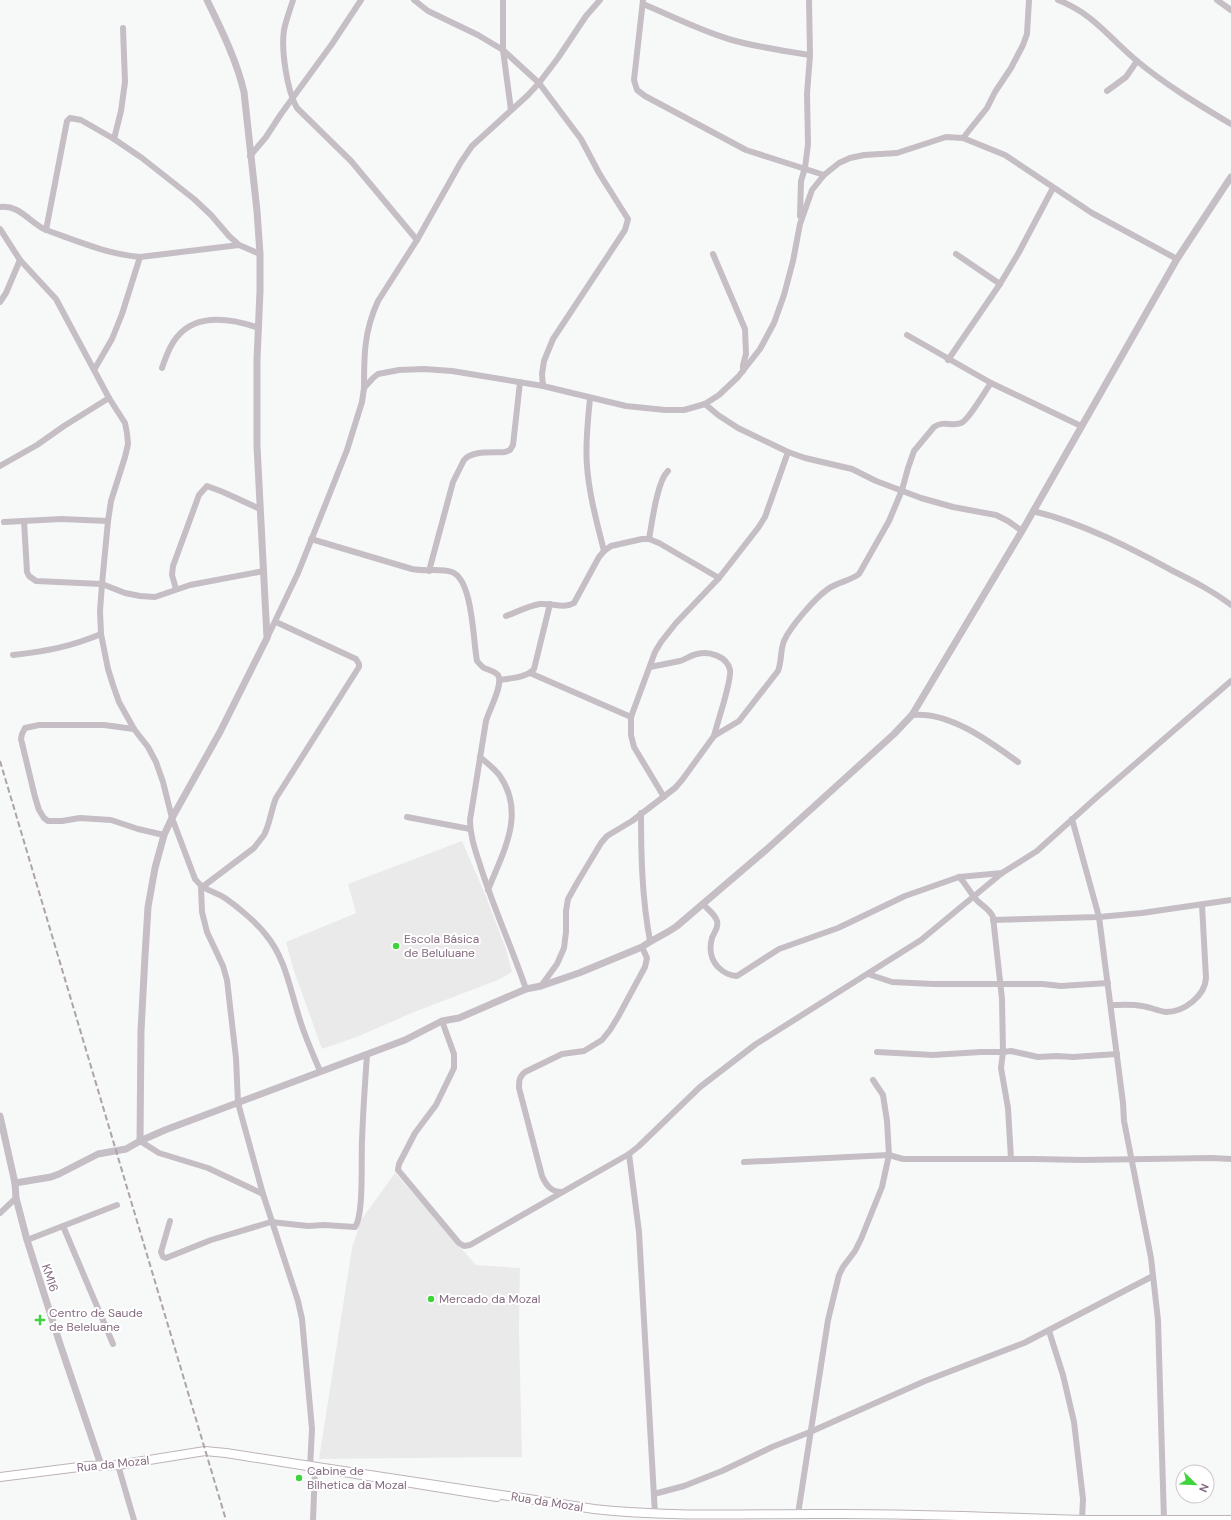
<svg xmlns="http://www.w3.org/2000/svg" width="1231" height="1520" viewBox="0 0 1231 1520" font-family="'DM Sans',sans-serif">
  <rect width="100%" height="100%" fill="#f7f9f9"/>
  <!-- built -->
  <g fill="#eaeaeb">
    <path d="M462 841 485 894 506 949 512 972 498 980 414 1012 359 1036 322 1049 293 968 286 942 356 913 348 884Z"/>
    <path d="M395 1173 476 1265 520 1268 519 1331 522 1457 319 1459 352 1248 361 1220Z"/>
  </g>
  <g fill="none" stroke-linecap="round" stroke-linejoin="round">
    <!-- secondary casing -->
    <g stroke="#bdb3bb" stroke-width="10">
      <path id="secondary" d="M0 1477 87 1466 118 1465 205 1451 226 1453 481 1494 497 1497 226 1453 594 1509C676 1518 758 1513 840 1514 921 1514 1000 1517 1081 1520 1131 1520 1181 1520 1231 1520"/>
    </g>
    <!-- minor -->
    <g stroke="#c6bec5" stroke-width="6">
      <path d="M293 0C290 10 286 20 284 30 281 50 287 91 297 108L351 161 417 240"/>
      <path d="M414 0 428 11 478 35 503 50 539 83 581 139 599 173 628 219 625 230 553 339 544 361 542 374 543 386"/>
      <path d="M503 0V50L511 110"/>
      <path d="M643 0 634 80 637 90 645 96 746 150 824 175"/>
      <path d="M1058 0C1094 14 1109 38 1137 61 1166 85 1199 105 1231 124"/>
      <path d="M1217 0 1231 10"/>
      <path d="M643 4C672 16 701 31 732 40 757 47 784 51 810 55"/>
      <path d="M1107 91 1126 77 1137 61"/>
      <path d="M963 138 987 108 995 92 1011 68 1023 45 1027 34 1029 0"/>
      <path d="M114 139 121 111 125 82 123 28"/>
      <path d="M250 156 266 137 281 114 332 44 361 0"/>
      <path d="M0 207C19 204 30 223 46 230 77 241 107 254 140 257L239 245"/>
      <path d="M800 216 801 181 805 168 808 144 807 94 810 55 809 0"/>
      <path d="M0 229 20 260 56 299 109 398 125 423 127 433 128 444 125 457 111 501 108 521 102 584 100 611 101 634 108 669 113 685 119 702 134 729 148 747 156 762 163 782 172 818 195 879C205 892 213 890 225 898 238 907 257 923 266 935 286 959 290 990 300 1020 305 1037 313 1054 320 1071"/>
      <path d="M46 230 67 121 70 118 81 120 114 139 142 158 194 199 211 215 229 236 239 245 260 254"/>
      <path d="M713 254 745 329 746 354 743 365V371"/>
      <path d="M956 254 1000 284"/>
      <path d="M0 302 6 293 20 260"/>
      <path d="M907 335 991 383 1081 426"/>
      <path d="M948 360 1000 284 1018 254 1053 188"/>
      <path d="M162 368C166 357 169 346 177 337 197 312 233 319 259 328"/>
      <path d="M94 370 112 339 122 314 140 257"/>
      <path d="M364 388C364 356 364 331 378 301L417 240 461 162 472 146 528 95 539 83 558 58 586 16 600 0"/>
      <path d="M590 398C588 420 585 443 587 466 589 494 597 523 604 551"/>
      <path d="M705 404 718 415 738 428 788 452 805 458 852 469 876 481 921 498 953 507 996 515 1008 521 1022 531"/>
      <path d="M0 466 37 445 64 426 109 398"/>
      <path d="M1033 511C1082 523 1129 547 1173 571 1193 581 1213 591 1231 605"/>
      <path d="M24 521 27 572 29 576 36 581 102 584 125 593 140 596 155 597 190 585 264 571"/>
      <path d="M4 522 61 519 108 521"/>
      <path d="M311 539 412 569C425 572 439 568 452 572 473 580 473 641 477 661 479 663 481 666 484 668 489 670 494 671 498 675 504 684 489 710 486 721L470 820C470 837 476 852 481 868 494 909 512 948 526 989"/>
      <path d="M649 539C652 523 657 481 668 471"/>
      <path d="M429 571 453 482 464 460C472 450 493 453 505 452L510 450 513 445 520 382"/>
      <path d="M176 589 172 575 173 566 199 495 207 486 223 492 260 509"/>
      <path d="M506 616C517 612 528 606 540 604 552 603 564 609 574 603L599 557 604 551 611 546 642 539H649L659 543 719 578"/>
      <path d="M276 622 356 659 359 664V667L276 798C271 810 270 824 264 835 261 839 257 844 254 848L201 888 202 912 207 932 223 966 227 980 236 1058 238 1103 263 1194 298 1301 302 1319 312 1429 310 1468"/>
      <path d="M267 638 298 573 326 503 347 450 362 402 364 388 373 378 378 374 399 370 424 369 452 371 543 386 626 406 665 410H684L705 404 719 395 738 377 760 349 774 323 784 295 793 261 800 224 812 190 824 175 839 163 850 158 864 155 897 153 946 137 963 138 1005 155 1092 213 1177 259"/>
      <path d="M13 655C47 651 70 647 101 634"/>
      <path d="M650 667C660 665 670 663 680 661 686 659 691 655 697 654 709 651 727 656 730 670 732 681 717 723 714 736"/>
      <path d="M530 673 631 717"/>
      <path d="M500 680C511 678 526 678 534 669L550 604"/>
      <path d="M912 715C949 711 989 741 1018 762"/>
      <path d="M134 729 104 725H39L25 728 22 734 21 739 35 797 39 810 44 818 48 821H62L80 818 111 820 138 829 164 835"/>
      <path d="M480 757C487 763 495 769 500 776 526 814 503 852 488 890"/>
      <path d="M664 797 634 747 631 735V717L655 652 661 642 676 623 719 578 758 528 765 517 788 452"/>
      <path d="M641 813C641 856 642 898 650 941"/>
      <path d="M407 817 470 829"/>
      <path d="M1072 819 1099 917 1123 1103 1124 1121 1151 1258 1158 1320 1164 1520"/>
      <path d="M703 904C707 909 715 914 717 921 719 928 714 932 712 938 709 949 711 960 718 967 724 973 729 976 737 976L779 949 838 928 905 896 959 877 1002 873"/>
      <path d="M993 920 1099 917 1142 913 1231 900"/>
      <path d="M868 974 892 982 933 984H1042L1061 986 1108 983"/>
      <path d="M541 986 557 964 564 948 566 932V911L568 899 577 883 601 843 607 836 632 821 675 788 682 780 714 736 739 721 778 671C782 661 780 651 784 641 790 627 815 598 828 589 838 582 850 581 859 574L889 521 902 490 908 468 914 451 934 427C944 420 951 427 961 423 968 421 985 391 991 383"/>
      <path d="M1111 1005C1121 1005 1132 1004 1142 1006 1150 1007 1158 1011 1166 1012 1184 1012 1205 996 1206 978L1202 905"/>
      <path d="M442 1021 454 1054V1068L436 1105 415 1133 399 1164 398 1170 459 1243 464 1246 470 1245 629 1154 639 1146 700 1087 756 1044 921 940 1002 873 1037 851 1097 797 1231 681"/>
      <path d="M877 1052 933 1055 981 1052H1003L1002 999 993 917C989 908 980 905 975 898 969 891 967 885 959 877"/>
      <path d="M140 1141 159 1153 208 1168 263 1194"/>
      <path d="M629 1154 639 1232 655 1514"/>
      <path d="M1011 1159 1008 1108 1001 1068 1003 1052 1011 1051 1038 1057 1057 1056 1073 1057 1117 1054"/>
      <path d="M744 1162 889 1155 903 1159H1032L1082 1160 1212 1158 1231 1159"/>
      <path d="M562 1192C551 1192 546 1185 542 1176L519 1088C519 1081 519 1077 525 1072L562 1054 584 1051 602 1040 610 1030 618 1017 645 967 647 958 642 947"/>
      <path d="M0 1213 16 1198"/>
      <path d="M170 1221 161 1252 163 1257 166 1258 211 1240 271 1222 308 1226 324 1225 355 1227C364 1215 361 1159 362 1141 363 1112 365 1083 367 1055"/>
      <path d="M63 1226 113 1344"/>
      <path d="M27 1240 117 1205"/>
      <path d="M1049 1331 1063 1375 1074 1422 1083 1499 1082 1520"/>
      <path d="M118 1465 134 1520"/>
      <path d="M654 1494 684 1486 722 1471 772 1447 810 1432 925 1381 1024 1343 1153 1276"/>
      <path d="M798 1514 828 1320 839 1275 843 1267 855 1251 861 1239 882 1187 887 1164 889 1155 887 1121 883 1095 873 1080"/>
      <path d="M313 1520 315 1469"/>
    </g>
    <!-- tertiary -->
    <g stroke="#c6bec5" stroke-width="7">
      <path d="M0 1116 15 1183 16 1198 27 1240 60 1344 101 1465"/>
      <path d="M140 1141 141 1031 145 956 148 907 155 868 164 835 172 818 220 732 267 638 257 446V359L260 291V254L257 211 244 92C237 61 221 29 207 0"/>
      <path d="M15 1183 51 1177 59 1174 98 1154 126 1149 140 1141 165 1130 405 1040 442 1021 459 1018 526 989 541 986 579 973 642 947C653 939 666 934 677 926L766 850 894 734 912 715 1022 531 1177 259 1231 177"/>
    </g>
    <!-- secondary -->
    <use href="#secondary" stroke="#fff" stroke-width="8"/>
    <!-- rail -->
    <path stroke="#aea3ac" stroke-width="2" stroke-dasharray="6 3" stroke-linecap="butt" d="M0 761 226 1520"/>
  </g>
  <!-- markers -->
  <g fill="#40d33d" stroke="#fff" stroke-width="1.5">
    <circle cx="396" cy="946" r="4"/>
    <circle cx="431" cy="1299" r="4"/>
    <path d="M38 1314h4v4h4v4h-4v4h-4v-4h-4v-4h4z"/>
    <circle cx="299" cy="1478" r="4"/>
  </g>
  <g text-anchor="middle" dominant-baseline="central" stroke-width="4" stroke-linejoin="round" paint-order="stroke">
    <!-- poi labels -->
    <g font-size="12" fill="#856b80" stroke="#fff" text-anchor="start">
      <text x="404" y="939">Escola Básica<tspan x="404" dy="14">de Beluluane</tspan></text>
      <text x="439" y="1299">Mercado da Mozal</text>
      <text x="49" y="1313">Centro de Saude<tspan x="49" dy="14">de Beleluane</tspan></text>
      <text x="307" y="1471">Cabine de<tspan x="307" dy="14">Bilhetica da Mozal</tspan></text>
    </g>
    <!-- street labels -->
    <g font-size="12" fill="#856b80" stroke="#fff">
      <text transform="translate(50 1278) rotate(72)">KM16</text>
      <text transform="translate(113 1464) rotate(-6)">Rua da Mozal</text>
      <text transform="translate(547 1502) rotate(9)">Rua da Mozal</text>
    </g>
  </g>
  <!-- north arrow -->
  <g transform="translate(1195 1484) rotate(113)"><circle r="19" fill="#ffffff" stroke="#cec4cc"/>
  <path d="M0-3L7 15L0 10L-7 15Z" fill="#40d33d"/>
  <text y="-6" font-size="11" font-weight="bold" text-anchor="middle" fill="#856b80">N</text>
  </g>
</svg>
